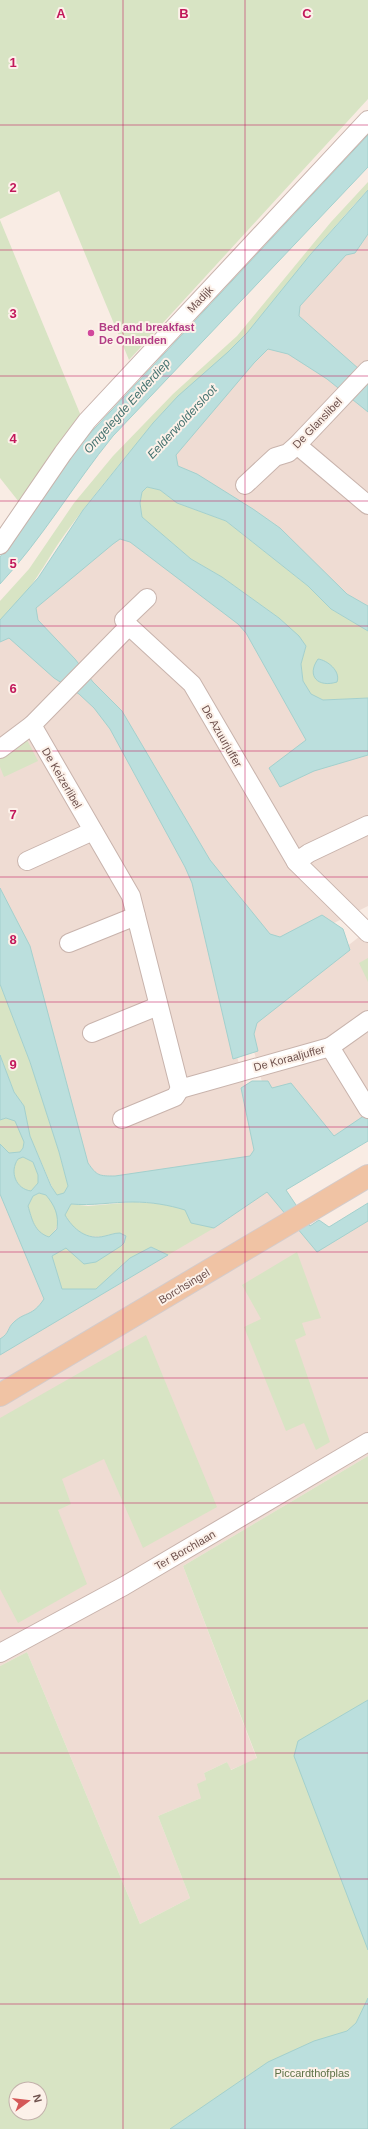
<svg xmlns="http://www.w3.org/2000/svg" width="368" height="2129" viewBox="0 0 368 2129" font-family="Helvetica,sans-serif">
  <rect width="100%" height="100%" fill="#f9ece4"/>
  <!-- residential -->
  <g fill="#efdcd3">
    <path d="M368 224V616L161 463Z"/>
    <path d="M122 532 254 631 368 750V906L320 930 272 943 209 869 122 720 26 615Z"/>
    <path d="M4 630 59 667 115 729 196 883 261 1157 89 1182 0 898V634Z"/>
    <path d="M368 930V1122L331 1149 263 1086 247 1024Z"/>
    <path d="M260 1173 309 1233 321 1238 368 1210V1456L183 1566 257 1759 230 1770 227 1762 204 1773 206 1780 201 1798 158 1816 190 1898 140 1924 27 1652 0 1666V1177L65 1234Z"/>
  </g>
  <!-- green -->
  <g fill="#d8e4c4" fill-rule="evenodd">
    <path d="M0 0H368V99L129 360 59 191 0 219Z"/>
    <path d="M368 182V190C325 235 287 285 247 333 218 366 180 390 152 425 123 461 92 496 65 534 44 563 29 597 0 620V601L29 569 74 503 113 456 173 394 237 336 331 222Z"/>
    <path d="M0 220 81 416 70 429 19 502 0 478Z"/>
    <path d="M147 487 160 490 177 503 226 521 308 586 331 609 368 631V698L323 700 311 694 303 681 301 664 306 646 279 618 222 577 191 559 142 517 140 503 142 492Z"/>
    <path d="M26 738 38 761 4 777 0 767V753Z"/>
    <path d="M368 958V982L359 963Z"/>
    <path d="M0 984 30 1062 59 1152 68 1186 64 1193 57 1195 52 1187 30 1136 24 1106 14 1092 0 1055Z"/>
    <path d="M6 1118 15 1120 24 1142 23 1148 20 1152 9 1153 0 1144V1120Z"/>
    <path d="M23 1157 33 1162 38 1175V1183L31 1191C16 1189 9 1172 18 1159Z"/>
    <path d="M39 1193 46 1195C58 1209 65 1222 49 1237 34 1232 32 1219 28 1206L33 1196Z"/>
    <path d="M134 1202 163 1204 186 1210 191 1223 214 1228 168 1255 151 1247 131 1258 96 1289H62L52 1256 66 1248 75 1255 115 1233C91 1241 77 1236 65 1215L71 1204 88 1206Z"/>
    <path d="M297 1252 321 1318 302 1323 306 1335 295 1340 330 1442 316 1450 304 1423 286 1431 244 1327 261 1319 242 1285Z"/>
    <path d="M146 1335 217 1507 143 1548 104 1459 62 1479 71 1504 58 1510 87 1584 18 1623 0 1589V1418Z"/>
    <path d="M368 1456V2129H0V1666L27 1652 140 1924 190 1898 158 1816 201 1798 197 1784 206 1780 204 1773 227 1762 231 1770 257 1758 183 1566ZM16 2089H40V2113H16Z"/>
  </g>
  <!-- water -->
  <g fill="#bbdfdd" stroke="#a3d0cd" fill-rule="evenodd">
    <path d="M368 135V167L113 436C74 484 42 539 0 584V557L83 441Z"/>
    <path d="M368 190V234L355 253 346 255 300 306 299 316 368 377V412L327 379 288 354 268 349 254 363 176 455 178 466 197 474 253 509 280 528 347 594 368 606V631L331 609 308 586 226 521 177 503 160 490 147 487 142 492 140 503 142 517 191 559 222 577 279 618 299 636 306 646 301 664 303 681 311 694 323 700 368 698V755L314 771 280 787 269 768 306 740 246 633 238 624 130 542 120 539 113 544 36 608 38 620 75 659 93 682 122 711 210 860 270 934 280 937 322 915 343 929 350 950 257 1023 254 1034 258 1051 233 1059 192 883 185 867 110 729 94 708 79 694 54 678 9 638 0 642V620L38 578 83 510 153 423 178 396 228 352 247 333 310 255Z"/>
    <path d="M318 659C327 660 341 671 337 682 318 688 306 676 318 659Z"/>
    <path d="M0 888 30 946 88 1163C97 1176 99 1176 115 1176L250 1156 254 1150 241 1088 252 1081H268L272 1088 291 1083 334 1136 368 1113V1141L286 1190 310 1226 319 1220 329 1227 368 1203V1221L317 1252 267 1192 214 1228 191 1223 185 1210C169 1205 151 1202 133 1202 112 1202 92 1206 71 1204L65 1215C73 1229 87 1241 105 1236 110 1235 114 1233 120 1233L126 1236 124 1243 121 1246 96 1262 84 1264 66 1248 52 1256 62 1289H96L130 1258 151 1247 168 1255 0 1355V1339C10 1333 7 1328 14 1322 26 1311 32 1317 44 1299L0 1194V1144L9 1153 20 1152 23 1148 24 1142 15 1121 6 1118 0 1120V1055L14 1092 24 1106 30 1136 51 1186 57 1195 64 1193 68 1186 59 1152 30 1062 0 984ZM23 1157 33 1162 38 1175V1183L31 1191C16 1189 9 1172 18 1159ZM39 1193 46 1195C55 1206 59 1215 57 1229L49 1237C34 1232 32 1219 28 1206L33 1196Z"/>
    <path d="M368 1700V1950L294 1756 298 1741Z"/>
    <path d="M368 1998V2129H170L268 2062 314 2041 347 2031 356 2023Z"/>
  </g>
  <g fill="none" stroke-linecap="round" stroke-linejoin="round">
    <!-- minor casing -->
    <g stroke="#c8b3ac" stroke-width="20">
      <g id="minor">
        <path d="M297 445 368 505"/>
        <path d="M245 485 275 457 288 453 297 445 368 370"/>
        <path d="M0 545 63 453 87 421 368 120"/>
        <path d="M147 598 124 620 129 626 32 725 131 896 180 1089 330 1047 368 1109"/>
        <path d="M129 626 192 684 296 862 368 933"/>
        <path d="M0 749 32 725"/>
        <path d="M27 861 93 831"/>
        <path d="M296 862 309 853 368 825"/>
        <path d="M69 943 136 916"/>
        <path d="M92 1033 158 1006"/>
        <path d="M330 1047 368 1020"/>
        <path d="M122 1119 175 1097 180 1089"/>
        <path d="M0 1653 124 1586 368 1442"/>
      </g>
    </g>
    <!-- major casing -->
    <g stroke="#d4cbca" stroke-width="24">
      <path id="major" d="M0 1395 368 1176"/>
    </g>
    <!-- minor -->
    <use href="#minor" stroke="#fff" stroke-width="18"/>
    <!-- major -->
    <use href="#major" stroke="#f0c3a4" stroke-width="22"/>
  </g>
  <!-- grid -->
  <path fill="none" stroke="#c2185b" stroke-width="1" stroke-opacity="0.55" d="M123 0V2129M245 0V2129M0 125H368M0 250H368M0 376H368M0 501H368M0 626H368M0 751H368M0 877H368M0 1002H368M0 1127H368M0 1252H368M0 1378H368M0 1503H368M0 1628H368M0 1753H368M0 1879H368M0 2004H368"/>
  <!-- markers -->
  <circle fill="#d1479c" stroke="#fcf1e9" stroke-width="1.5" cx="91" cy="333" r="4"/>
  <g text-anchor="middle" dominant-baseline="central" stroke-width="4" stroke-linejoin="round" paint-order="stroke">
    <!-- street labels -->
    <g font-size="11" fill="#6e514d" stroke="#fcf1e9">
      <text transform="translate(200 299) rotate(-47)">Madijk</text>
      <text transform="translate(317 423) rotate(-46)">De Glanslibel</text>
      <text transform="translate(222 736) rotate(60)">De Azuurjuffer</text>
      <text transform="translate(62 778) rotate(60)">De Keizerlibel</text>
      <text transform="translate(289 1058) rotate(-15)">De Koraaljuffer</text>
      <text transform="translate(184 1286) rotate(-31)">Borchsingel</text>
      <text transform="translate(185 1550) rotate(-30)">Ter Borchlaan</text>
    </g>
    <!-- hotel labels -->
    <g font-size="11" font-weight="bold" fill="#b23c85" stroke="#fcf1e9" text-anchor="start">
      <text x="99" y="327">Bed and breakfast<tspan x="99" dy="13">De Onlanden</tspan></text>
    </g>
    <!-- park labels -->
    <g font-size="11" fill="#5e7247" stroke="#fcf1e9">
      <text x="312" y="2073">Piccardthofplas</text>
    </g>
    <!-- water labels -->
    <g font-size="12" font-style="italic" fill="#43726f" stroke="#fcf1e9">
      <text transform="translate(127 406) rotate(-48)">Omgelegde Eelderdiep</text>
      <text transform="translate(182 422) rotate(-47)">Eelderwoldersloot</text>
    </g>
  </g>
  <g font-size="13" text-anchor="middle" font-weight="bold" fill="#c2185b" stroke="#fcf1e9" stroke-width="4" stroke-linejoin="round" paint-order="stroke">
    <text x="61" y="18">A</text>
    <text x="184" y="18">B</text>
    <text x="307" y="18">C</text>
    <text x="13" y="67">1</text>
    <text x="13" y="192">2</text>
    <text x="13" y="318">3</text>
    <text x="13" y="443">4</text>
    <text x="13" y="568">5</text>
    <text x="13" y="693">6</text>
    <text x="13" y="819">7</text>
    <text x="13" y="944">8</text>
    <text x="13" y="1069">9</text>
  </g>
  <!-- north arrow -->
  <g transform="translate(28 2101) rotate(75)"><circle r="19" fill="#fcf1e9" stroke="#c3b1ab"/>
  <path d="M0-3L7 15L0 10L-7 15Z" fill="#d45858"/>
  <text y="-6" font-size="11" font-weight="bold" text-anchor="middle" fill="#6e514d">N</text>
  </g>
</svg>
